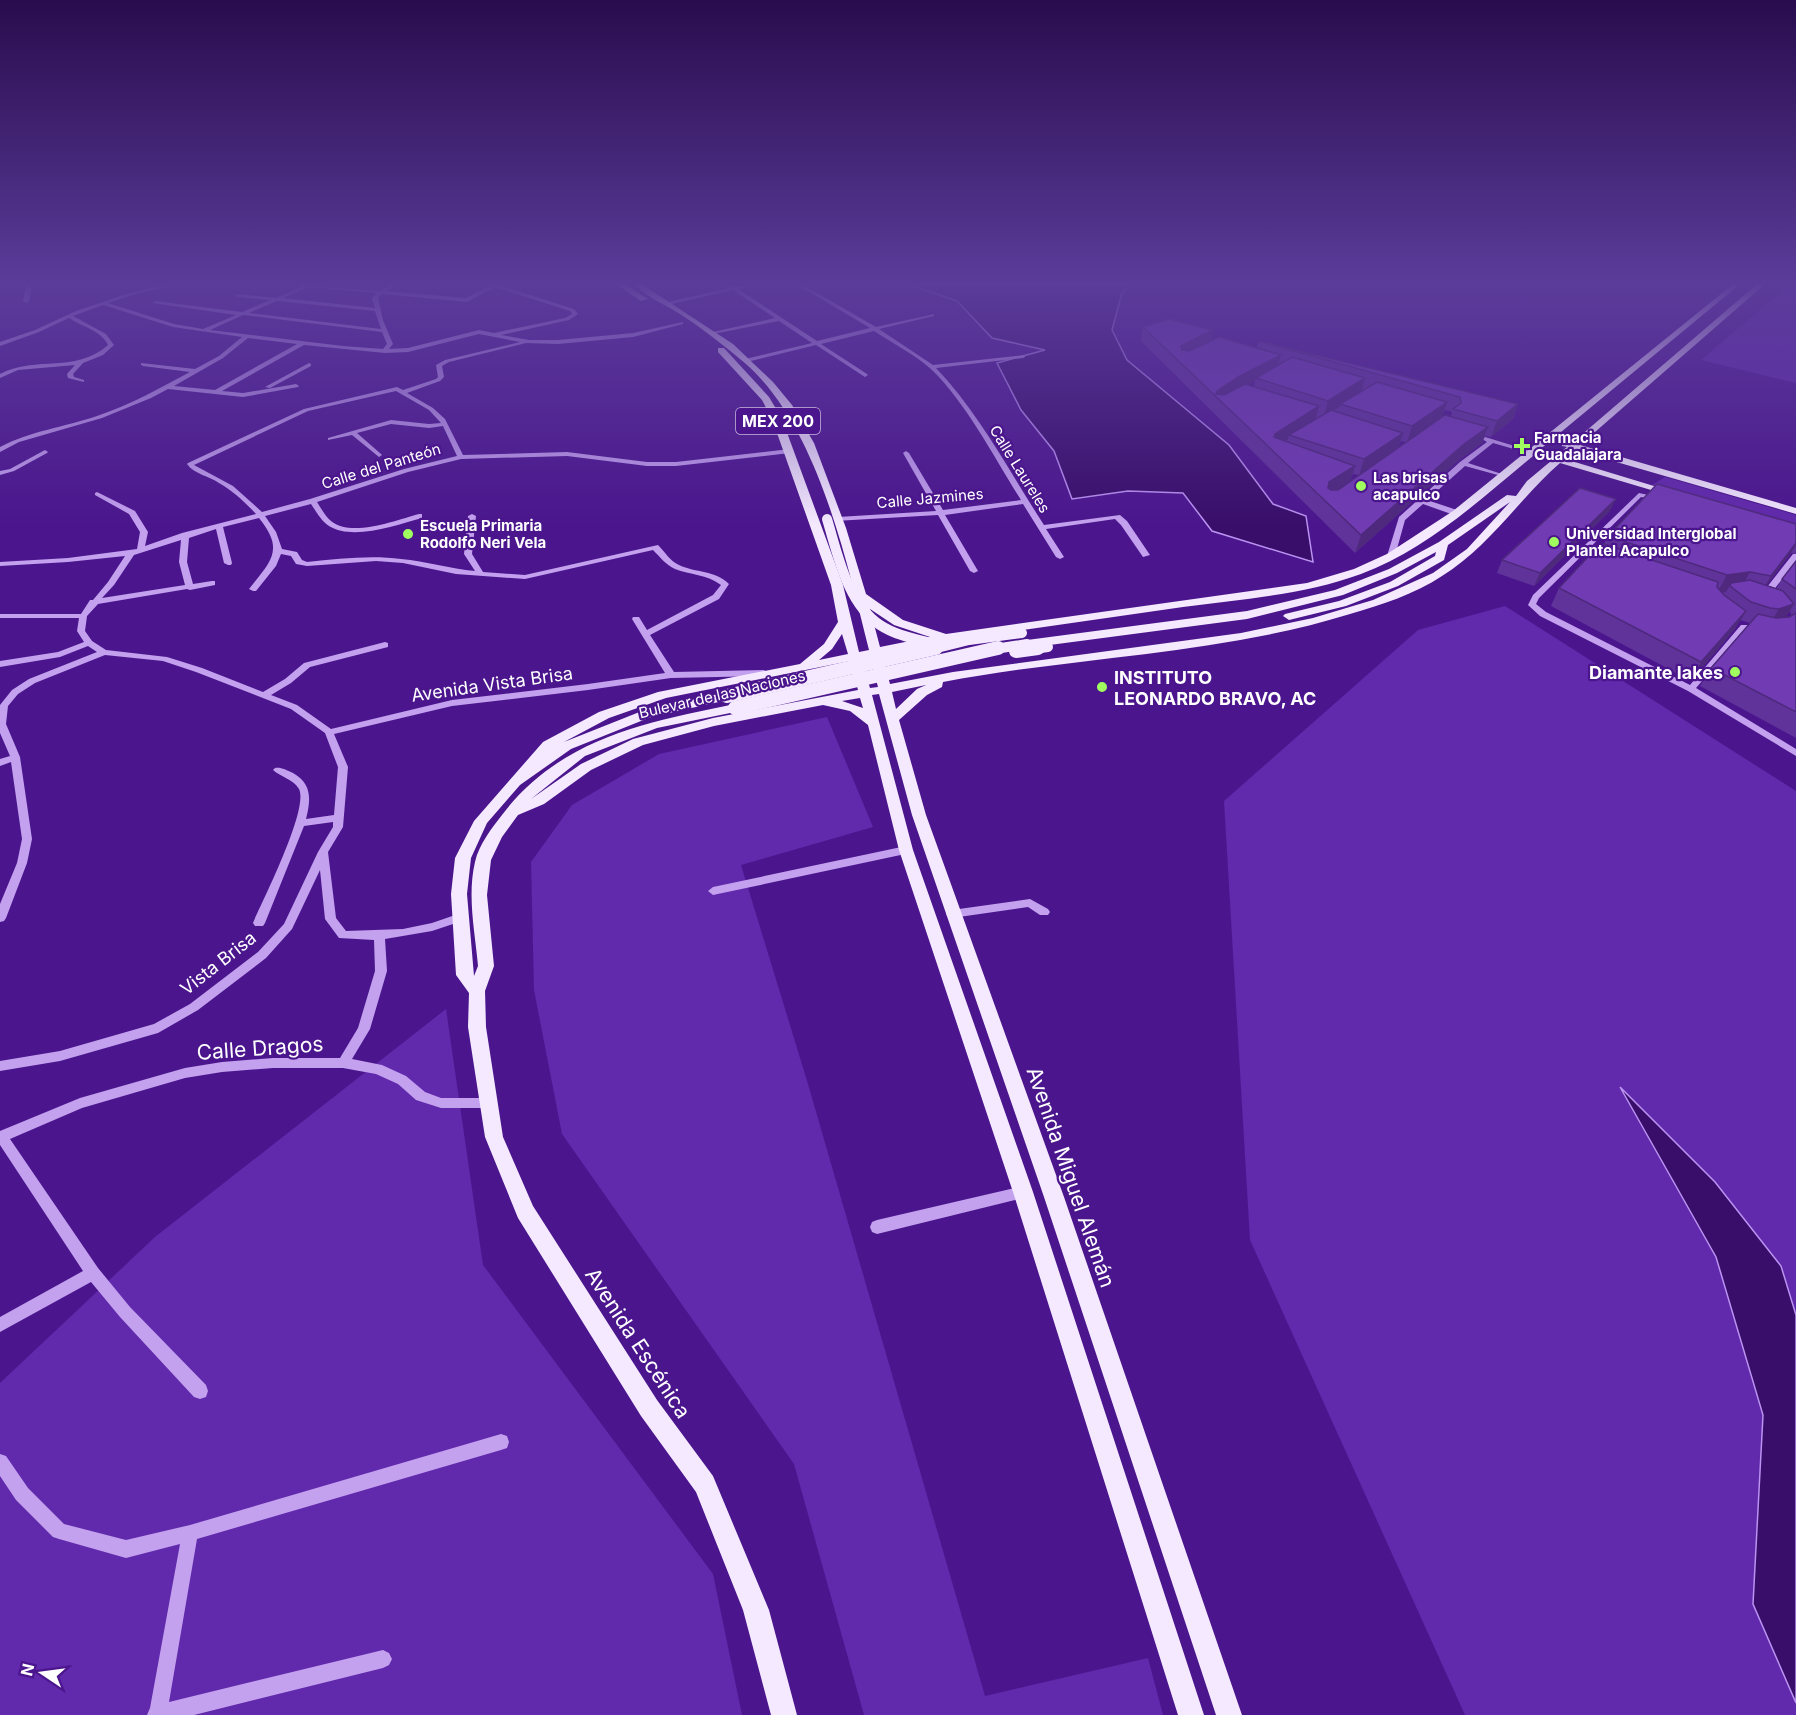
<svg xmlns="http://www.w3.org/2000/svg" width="1796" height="1715" viewBox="0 0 1796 1715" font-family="Inter,sans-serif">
  <rect width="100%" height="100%" fill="#4b168d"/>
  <!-- green -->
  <g fill="#6129ab">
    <path d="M1789 285H1796V383L1701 360Z"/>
    <path d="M1665 477 1796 515V526L1652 485Z"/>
    <path d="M1505 606 1796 791V1715H1465L1250 1240 1224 801 1418 630Z"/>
    <path d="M827 717 873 827 741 865 808 1084 985 1696 1148 1658 1163 1715H864L794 1464 562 1134 534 990 531 862 572 805 659 754Z"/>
    <path d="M446 1009 483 1265 713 1574 742 1715H0V1383L155 1237Z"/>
  </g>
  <!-- water -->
  <g fill="#380e6a" stroke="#bb93f2" stroke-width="1.5">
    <path d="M911 285H1130L1122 293 1112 330 1127 360 1229 445 1273 504 1306 516 1313 562 1212 531 1183 493 1128 491 1072 499 1054 451 1021 410 997 363 1045 350 992 338 957 301Z"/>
    <path d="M1620 1087 1715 1182 1781 1266 1796 1315V1703L1753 1604 1763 1415 1716 1257Z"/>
  </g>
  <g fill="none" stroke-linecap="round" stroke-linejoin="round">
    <!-- minor -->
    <g fill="#c3a1ef" fill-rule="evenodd">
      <path d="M26 285H32L29 301 26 303 23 301Z"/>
      <path d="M166 285H174L132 295 108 303 174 324 203 329 236 315 152 303 155 301 242 312 270 300 237 297 235 294 276 298 301 287 298 285 380 291 391 285H396L386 291 466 298 491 285H499L574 309 578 314 569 320 501 335 529 340H558L633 333 683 322V324L633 337 558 344 526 343 449 362 442 366 444 377 440 381 407 393 433 408 445 419 463 455 567 452 647 462H676L790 449 793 451 790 453 676 466H647L567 456 461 459 408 472 317 502C321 508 325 516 331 521 351 538 397 520 419 514H422V518C396 525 353 541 329 526 321 521 316 511 311 504L265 516 276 532 282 549 297 552 302 560 307 562C338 559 370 555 401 559 426 561 450 569 475 571L464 554 468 516 472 514 476 516 472 554 483 572 525 575 658 545C665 552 670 561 679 565 696 573 715 570 729 584L719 599 650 635 674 672 764 670 768 673 764 676 671 678 588 690 452 706 334 734 348 767 343 827 328 852 336 918 346 931 403 929 432 923 461 913 465 914 467 917 465 920 432 931 385 939 387 971 370 1029 352 1059 382 1065 406 1076 425 1092 441 1098H488L493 1099 494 1103 493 1107 488 1108H441L416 1100 398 1084 376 1074 343 1068H273L222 1072 185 1078 82 1108 10 1139 98 1268 130 1307 206 1385 208 1391 206 1397 200 1399 194 1397 120 1317 91 1282 0 1332V1317L83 1271 0 1145V1131L80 1098 185 1068 222 1062 273 1058H340L358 1028 375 971 374 940 339 938 325 919 320 870 292 929 266 958 198 1010 158 1033 60 1061 0 1071V1061L60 1051 154 1024 190 1004 258 952 284 924 318 852 333 827V822L304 826 265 923 263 926H255L253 923C263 900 309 809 299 789 293 779 281 777 273 770L275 768C281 767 286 770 293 773 312 784 311 799 306 819L334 815 338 767 325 733 291 709 196 672 163 661 105 655 35 683 18 694 8 706 6 724 20 757 32 839 27 863 6 918 4 921 0 922V904L17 863 22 839 11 762 0 766V759L10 756 0 733V705L12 690 29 679 97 652 88 646 60 657 0 667V661L58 652 84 642 77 631 79 618H0V614H81L90 600H93L108 582 125 556 68 562 0 566V562L68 558 137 549 140 532 129 514 95 495V493L97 492 135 511 148 532 145 546 182 533 256 514C245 502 233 491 219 483 209 476 194 474 187 464L188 463 304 409 397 387 403 390 436 379 438 377 436 365 445 360 520 342 479 334 408 352 385 353 304 345 222 391 243 393 296 384 299 386 298 387 243 397 168 389 151 398 102 418 19 442 0 452V447C30 431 65 427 97 416 130 405 160 388 190 372L143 366 141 365V363L195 369 219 356 242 337 173 327 103 305 73 316 106 334 114 345 103 355 83 363 73 374 74 377 84 380V382L68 378 67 374 75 365 18 370 0 378V374C37 355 75 374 108 345 101 330 82 327 69 318L39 332 0 346V342L35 330 76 311 129 293ZM308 287 377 293 372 298 375 308 283 298ZM495 287 570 311 572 314 565 318 494 333 479 330 408 348 389 349 393 344 383 320 378 298 382 294 467 302ZM277 301 375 311 381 329 249 313ZM243 315 382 332 387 344 383 349 343 346 210 330ZM248 338 297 344 215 390 174 386 223 358ZM396 391 429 410 441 423 429 424 391 420 328 438V440L352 435 379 457 382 455 381 454 357 433 391 424 429 428 443 426 457 456 404 469 310 499 262 512 233 486 194 465 308 411ZM259 518C285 550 271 561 249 589L253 591H256L276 566 281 554 291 556 296 564 307 566 376 561 403 563 456 574 525 579 653 550C660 557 666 565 675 569 690 575 707 574 721 585L713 595 647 630 639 617H633L632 619 665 673 588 684 452 700 331 729 297 705 271 695 291 683 310 667 388 647V643L385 642 304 663 285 679 263 692 202 668 167 657 106 650 92 641 85 631 87 616 98 604 187 589 190 590 215 585V581H212L193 584 187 562 189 538 216 529 224 563 228 565H231L232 563 223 527ZM181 540 179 562 185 585 102 598 114 585 134 555Z"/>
      <path d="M726 285H731L734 287 753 285 738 289 817 341 870 328 798 285H803L876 327 934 314V316L879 329 933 365 1025 355V357L1023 358 936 368C980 414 1010 473 1044 525L1120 515 1127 521 1150 555 1143 557 1121 525 1115 519 1046 529 1064 557 1060 559 1056 557 1023 504 945 515 978 571 974 573 970 571 938 515 835 521 834 519 838 517 936 511 903 453 906 451 909 453 943 510 1021 500C995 459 967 404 932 370 916 355 892 343 874 331L821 344 867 374 868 375 865 377 816 345 747 362 744 360 745 359 812 343 779 321 713 334V332L775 318 733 290 667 305 664 303 729 288Z"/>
      <path d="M309 363 311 364V366L270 388 265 387Z"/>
      <path d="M1485 437 1534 452 1531 454 1493 443 1468 463 1505 475V477L1465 466 1427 500 1460 511V515H1454L1423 504 1405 520 1395 556 1388 558 1387 556 1399 517 1460 462 1487 442 1482 439Z"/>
      <path d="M45 450 48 452 47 453 14 471 0 475V471L10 469Z"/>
      <path d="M1639 493 1662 498 1658 500 1641 497 1539 598 1536 604 1546 612 1690 685 1741 625H1747V629L1696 688 1796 749V756L1688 691 1540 616 1528 605 1533 595Z"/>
      <path d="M1793 554H1796V561L1766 600H1760V596Z"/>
      <path d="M906 846 911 850 910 853 713 895 708 891 713 887Z"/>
      <path d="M1030 899 1048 909 1050 912 1048 915H1040L1028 907 952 918 948 917 946 914 948 911 952 910Z"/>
      <path d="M1023 1186 1028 1188 1030 1192 1028 1196 1023 1198 877 1234 872 1232 870 1227 872 1222 877 1220Z"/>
      <path d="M501 1434 507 1436 509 1442 507 1448 501 1450 197 1539 169 1702 383 1650 389 1653 392 1659 389 1665 383 1668 194 1715H147L150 1708 180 1544 126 1558 59 1539 53 1537 16 1500 0 1476V1454L6 1456 28 1488 64 1524 126 1540 190 1525Z"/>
    </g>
    <!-- major -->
    <g fill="#f4e9ff" fill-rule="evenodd">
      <path d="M617 285H626L648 299 641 301Z"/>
      <path d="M635 285H643L733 344 773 382 792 405 814 443 846 528 866 594 903 620 946 634 1307 583 1354 569 1387 554 1453 511 1732 285H1739L1538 451 1556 456 1567 447 1562 446V442L1572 443 1756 285H1764L1580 445 1796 508V514L1575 450 1565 459 1677 493 1668 495 1560 463C1519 499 1489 547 1442 576 1415 594 1381 605 1350 614 1218 655 1078 656 943 682L942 687 927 695 899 720 926 815 1064 1197 1242 1715H1216L1044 1197 912 815 879 694 872 695 913 850 1033 1192 1204 1715H1178L1013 1192 899 850 868 725 850 711 823 705 714 726 643 745 591 770 544 804 518 815 502 837 491 860 487 895 494 966 485 991 486 1027 503 1137 533 1206 657 1400 713 1476 769 1610 797 1715H771L743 1610 696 1492 641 1416 518 1218 485 1137 468 1027 469 993 456 975 451 894 455 858 474 821 543 742 599 712 658 692 800 664 824 644 838 622 831 585 772 419 762 400 718 352V348H724L769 397 782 419 843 585 859 652 869 650C846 559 818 428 746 364 725 346 703 329 680 314 666 305 646 297 635 285ZM1533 456 1551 461 1527 481 1516 496 1507 495 1439 542 1389 569 1335 590 1247 611 1027 640 1021 644 1027 648 1247 619 1343 595 1397 573 1436 552 1435 556 1390 582 1339 601 1285 614 1283 616 1289 620 1346 606 1398 586 1444 560 1448 545 1510 502 1467 549 1433 573 1373 600 1313 618 1241 633 953 672 890 684 882 654C982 634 1083 622 1183 607 1243 599 1304 595 1361 574 1426 550 1481 499 1533 456ZM870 609 894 625 930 637 880 647ZM842 634 848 654 819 660 832 649ZM870 657 878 687 870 688 861 659ZM850 661 858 690 713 718 633 739 581 764 531 799 585 756 657 728 735 712 741 708 735 704C647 722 560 738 502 815 492 828 479 844 475 862 467 896 475 932 478 966L474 976 467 894 471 858 487 823 520 785 571 749 651 717 732 699 733 696 727 692 642 711 564 742 609 718 666 698ZM926 685 917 689 896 709 892 692ZM860 698 863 708 842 701Z"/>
    </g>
    <!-- major-bridge-far1 -->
    <g stroke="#f4e9ff" stroke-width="10">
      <path d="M827 519C838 555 847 603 880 625 898 637 922 640 942 646"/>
      <path d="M929 650 969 640 1022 633"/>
      <path d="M988 650 1027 644"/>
      <path d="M1026 650 1048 647"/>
    </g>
    <!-- major-bridge -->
    <g stroke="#f4e9ff" stroke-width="14">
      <path d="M1016 651 1038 648"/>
      <path d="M727 696 936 648"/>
      <path d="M735 708 998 648"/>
    </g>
  </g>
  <!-- wall -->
  <g fill="#60339a" fill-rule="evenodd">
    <path d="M1143 327 1213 330 1211 340 1257 348 1258 341 1518 404 1513 419 1491 437 1485 436 1482 443 1459 460 1355 553 1141 341ZM1255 381 1254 387 1248 385ZM1445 410 1452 412 1451 416H1442ZM1401 441 1406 442 1398 447ZM1353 474 1359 475 1350 481Z"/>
    <path d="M1610 511 1534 586 1497 573 1502 560Z"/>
    <path d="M1796 524V554L1791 553 1766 586 1776 589 1782 579 1796 561V738L1700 686 1711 668 1750 623 1740 620 1735 629 1691 681 1551 606 1559 588 1604 544 1608 536ZM1790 611 1791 616 1786 617Z"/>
  </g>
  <!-- shaded-wall -->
  <g fill="#4e297d">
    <path d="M1213 330 1211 345 1179 361 1181 346Z"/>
    <path d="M1281 355 1277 370 1256 378 1255 381 1237 391 1221 401 1216 396 1217 391 1240 376Z"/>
    <path d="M1365 378 1361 394 1340 404 1339 407 1324 417 1328 401Z"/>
    <path d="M1447 402 1442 418 1407 443 1412 426Z"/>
    <path d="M1518 404 1513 419 1491 437 1497 421Z"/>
    <path d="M1319 406 1315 422 1289 435 1288 439 1271 450 1275 434Z"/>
    <path d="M1488 427 1482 443 1459 460 1355 553 1361 535 1464 444Z"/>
    <path d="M1403 433 1398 449 1359 476 1364 459Z"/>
    <path d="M1355 466 1350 483 1325 499 1329 482Z"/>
    <path d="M1616 499 1610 511 1534 586 1540 573Z"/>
    <path d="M1796 543V545L1791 553 1760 594 1771 576Z"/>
    <path d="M1750 572 1740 590 1731 583 1726 592 1717 593 1727 575Z"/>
    <path d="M1794 604 1783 622 1768 627 1779 609Z"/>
    <path d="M1746 611 1735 629 1691 681 1701 662Z"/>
  </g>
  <!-- building -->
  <g fill="#703bb3" stroke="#4e297d" stroke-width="1.5">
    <path d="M1169 319 1213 330 1181 346 1182 350 1189 351 1219 337 1281 355 1240 376 1217 391 1216 394 1224 395 1245 384 1319 406 1275 434 1274 437 1355 466 1329 482 1328 488 1331 490H1338L1445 415 1488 427 1464 444 1361 535 1143 327Z"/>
    <path d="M1258 341 1518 404 1497 421 1453 409 1461 403 1460 397Z"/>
    <path d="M1292 357 1365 378 1328 401 1256 378Z"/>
    <path d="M1377 382 1447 402 1412 426 1340 404Z"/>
    <path d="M1331 410 1403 433 1364 459 1289 435Z"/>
    <path d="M1657 484 1796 524V543L1771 576 1750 572 1727 575 1608 536Z"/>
    <path d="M1580 488 1616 499 1540 573 1502 560Z"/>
    <path d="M1601 543 1718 582 1717 587 1724 595 1746 611 1701 662 1559 588Z"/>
    <path d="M1796 561V589L1782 579Z"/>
    <path d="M1750 580 1783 591 1794 604 1779 609 1770 608 1751 602 1730 586 1731 583Z"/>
    <path d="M1796 613V712L1711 668 1758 614 1776 618 1789 617Z"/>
  </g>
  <!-- sky -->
  <linearGradient id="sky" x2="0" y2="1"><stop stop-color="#290c4e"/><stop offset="0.54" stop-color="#5b3c9a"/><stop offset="1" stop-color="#5b3c9a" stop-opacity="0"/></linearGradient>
  <rect width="1796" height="525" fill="url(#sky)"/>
  <!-- markers -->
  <g fill="#a0ff5f" stroke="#4b168d" stroke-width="2">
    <path d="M1519 437h6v6h6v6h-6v6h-6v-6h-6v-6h6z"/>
    <circle cx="1361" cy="486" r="6"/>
    <circle cx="408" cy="534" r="6"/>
    <circle cx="1554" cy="542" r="6"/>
    <circle cx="1735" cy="672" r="6"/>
    <circle cx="1102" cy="687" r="6"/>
  </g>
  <g text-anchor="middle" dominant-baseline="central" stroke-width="4.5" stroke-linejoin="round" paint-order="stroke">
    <!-- far-poi labels -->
    <g font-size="15" font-weight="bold" fill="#fff" stroke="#4b168d" text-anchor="start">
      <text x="1534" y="437">Farmacia<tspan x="1534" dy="17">Guadalajara</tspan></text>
      <text x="1373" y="477">Las brisas<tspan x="1373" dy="17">acapulco</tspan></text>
      <text x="420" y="525">Escuela Primaria<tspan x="420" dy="17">Rodolfo Neri Vela</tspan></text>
      <text x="1566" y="533">Universidad Interglobal<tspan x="1566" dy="17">Plantel Acapulco</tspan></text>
    </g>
    <!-- far-street labels -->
    <g font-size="15" fill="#fff" stroke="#4b168d">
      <text transform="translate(381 466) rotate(-17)">Calle del Panteón</text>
      <text transform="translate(1020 469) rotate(58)">Calle Laureles</text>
      <text transform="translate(930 498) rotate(-5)">Calle Jazmines</text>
      <text transform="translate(722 694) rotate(-13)">Bulevar de las Naciones</text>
    </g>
    <!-- shield labels -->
    <rect fill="#4b168d" stroke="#c9b9dd" stroke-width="1.5" x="736" y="408" width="84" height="26" rx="4.5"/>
    <g font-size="16" font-weight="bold" fill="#fff">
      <text x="778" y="421">MEX 200</text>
    </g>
    <!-- poi labels -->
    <g font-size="18" font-weight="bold" fill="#fff" stroke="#4b168d" text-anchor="end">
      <text x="1723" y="672">Diamante lakes</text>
      <text x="1114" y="677" text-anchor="start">INSTITUTO<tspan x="1114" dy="21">LEONARDO BRAVO, AC</tspan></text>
    </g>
    <!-- street labels -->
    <g font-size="18" fill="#fff" stroke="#4b168d">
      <text transform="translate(492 684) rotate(-8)">Avenida Vista Brisa</text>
      <text transform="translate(218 963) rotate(-38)">Vista Brisa</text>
    </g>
    <!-- near-street labels -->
    <g font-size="21" fill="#fff" stroke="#4b168d">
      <text transform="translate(260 1048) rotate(-4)">Calle Dragos</text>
      <text transform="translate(1071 1177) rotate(71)">Avenida Miguel Alemán</text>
      <text transform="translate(638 1343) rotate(57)">Avenida Escénica</text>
    </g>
  </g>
  <!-- north arrow -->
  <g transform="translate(42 1673) rotate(283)" stroke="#4b168d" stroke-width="4.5" paint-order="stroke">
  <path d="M0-4.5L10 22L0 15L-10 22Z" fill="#ffffff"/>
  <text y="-9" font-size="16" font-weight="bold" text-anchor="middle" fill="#ffffff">N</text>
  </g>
</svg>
